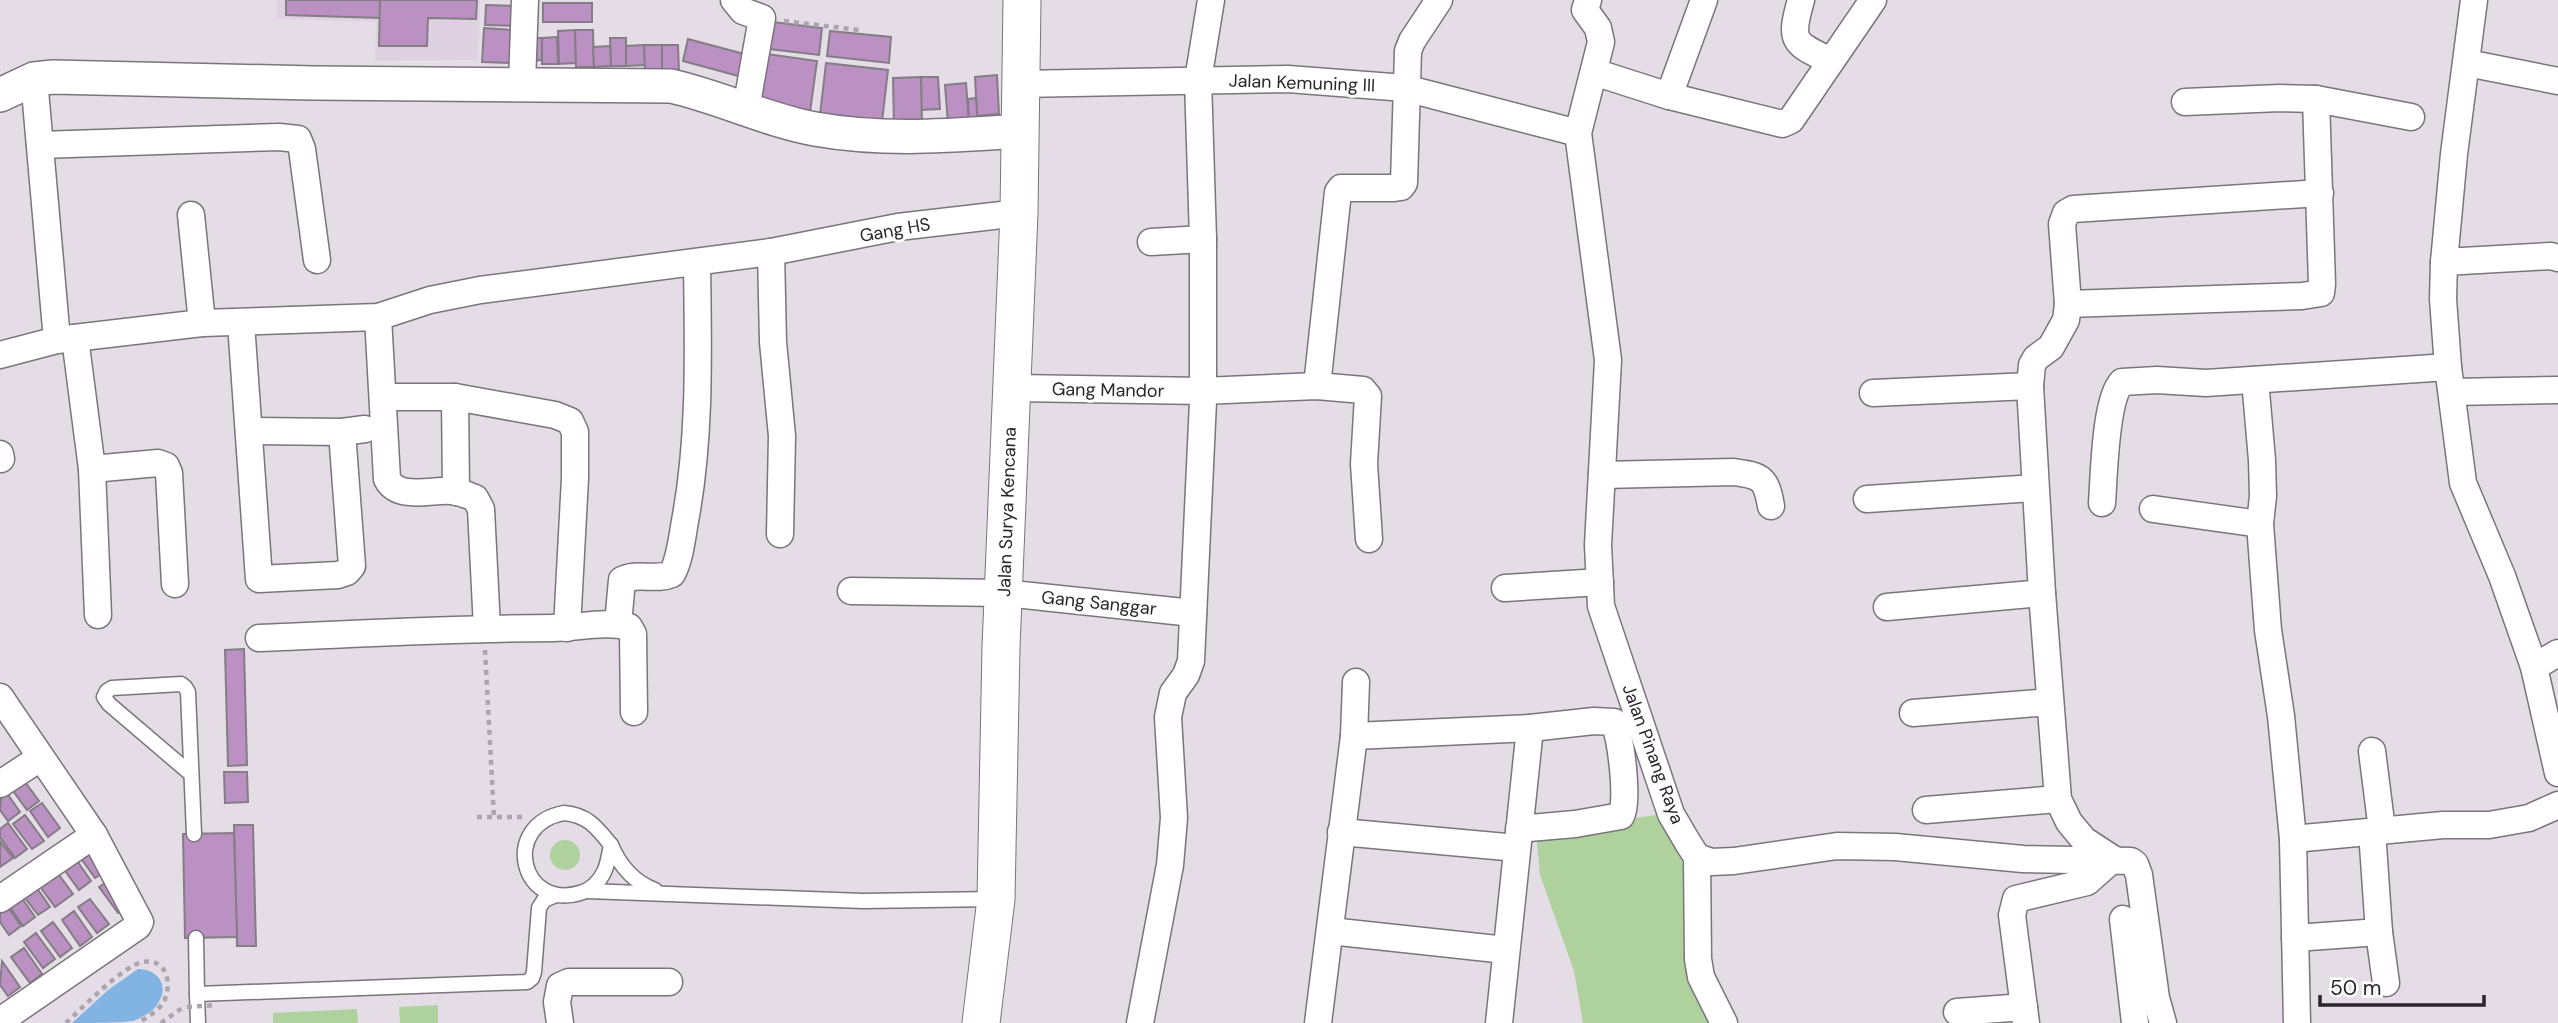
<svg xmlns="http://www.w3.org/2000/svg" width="2558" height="1023" viewBox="0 0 2558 1023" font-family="'DM Sans',sans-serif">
  <rect width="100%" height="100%" fill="#e4dde6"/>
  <!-- built -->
  <path fill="#ded1e0" d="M277 0H480L478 60 375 61 376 22 277 19Z"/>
  <!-- green -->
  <g fill="#aed19e">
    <path d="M1670 813 1722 1023H1583L1574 971 1540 875 1536 832Z"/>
    <circle cx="565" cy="855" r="15"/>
    <path d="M438 1005V1023H400L399 1007Z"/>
    <path d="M357 1009 358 1023H273V1013Z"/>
  </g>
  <!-- water -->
  <path fill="#82b4e3" d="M138 969C157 969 169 984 159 1002 155 1011 141 1018 133 1021 119 1023 88 1023 72 1023L108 990Z"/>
  <!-- building -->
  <g fill="#bb90c2" stroke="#847d85" stroke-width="2">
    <path d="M286 0H380V18L286 15Z"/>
    <path d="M380 0H477L476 19 428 18 427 46H379Z"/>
    <rect x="543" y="3" width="49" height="19"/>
    <path d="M486 5 514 6V26L485 25Z"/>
    <path d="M765 21 822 28 819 55 761 48Z"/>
    <path d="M484 28 514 30 513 63 482 62Z"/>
    <path d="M575 30 576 63 559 64 558 31Z"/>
    <path d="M575 30H593L594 67H576Z"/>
    <path d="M830 31 891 37 889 63 827 56Z"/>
    <path d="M557 37 558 64H542V38Z"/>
    <path d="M528 38H542V60L529 61Z"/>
    <path d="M610 38H626V66H611Z"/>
    <path d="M688 39 748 55 742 77 683 61Z"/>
    <path d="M644 45 645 65 626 66V46Z"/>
    <path d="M644 45H662V70L645 71Z"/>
    <path d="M662 45H678L679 73 662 74Z"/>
    <path d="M610 46 611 66 594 67 593 47Z"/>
    <path d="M760 53 817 61 810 112 753 104Z"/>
    <path d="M826 63 888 70 882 122 820 115Z"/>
    <path d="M997 75 999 114 977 116 975 77Z"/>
    <path d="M921 77H938L940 109 921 110Z"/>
    <path d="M921 77 922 125 894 126 893 78Z"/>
    <path d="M966 83 969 123 948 124 945 85Z"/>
    <path d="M976 98 978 126H969L968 99Z"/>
    <path d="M244 649 247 765 228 766 225 650Z"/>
    <path d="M224 772H247L248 802 225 803Z"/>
    <path d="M20 775 39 801 27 810 8 784Z"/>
    <path d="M2 786 20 812 8 821 0 810Z"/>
    <path d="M42 803 60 828 48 837 30 811Z"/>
    <path d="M25 815 44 841 32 849 13 824Z"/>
    <path d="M8 823 27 849 15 858 0 837V829Z"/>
    <path d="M234 825H253L256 946H237Z"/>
    <path d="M234 833 237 937 185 938 183 834Z"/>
    <path d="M0 841 13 858 0 867Z"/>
    <path d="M89 844 108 870 95 878 77 853Z"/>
    <path d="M73 855 91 881 79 890 60 864Z"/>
    <path d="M54 868 73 894 55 907 36 881Z"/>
    <path d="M112 879 130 905 118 913 99 887Z"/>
    <path d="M32 881 50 907 38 915 19 890Z"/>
    <path d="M17 891 35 917 23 926 5 900Z"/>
    <path d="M90 899 109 924 97 933 78 907Z"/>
    <path d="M3 900 21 926 9 935 0 922V902Z"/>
    <path d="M74 911 92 937 80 946 62 920Z"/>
    <path d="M53 922 72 948 60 957 41 931Z"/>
    <path d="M36 933 55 959 43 968 24 942Z"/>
    <path d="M24 948 42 974 30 983 11 957Z"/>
    <path d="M2 961 20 987 8 996 0 985Z"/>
  </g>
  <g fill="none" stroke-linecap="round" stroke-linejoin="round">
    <!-- service casing -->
    <g stroke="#7b747c" stroke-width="17">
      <g id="service">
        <path d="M191 774 109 704 104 697 107 691 112 688 181 684 185 687 188 692 194 834"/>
        <path d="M564 813C588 815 597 828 611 845 609 854 608 864 604 872 599 882 591 890 580 893 521 911 500 825 564 813Z"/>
        <path d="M611 845C620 866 633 882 655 890"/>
        <path d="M587 891 863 901 995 899"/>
        <path d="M196 938 197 994 527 982 532 978 534 972 539 908 544 900 556 895"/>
        <path d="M197 994 198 1023"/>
      </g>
    </g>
    <!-- minor casing -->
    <g stroke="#7b747c" stroke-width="29">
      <g id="minor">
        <path d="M734 0 743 11 762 18 746 109"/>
        <path d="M1588 0 1585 10 1598 28 1601 42 1578 133 1608 360 1598 545 1601 606 1671 814 1688 843 1697 857 1711 862 1734 861 1837 846 1895 847 2023 859 2131 861 2135 864 2139 875 2156 998 2163 1023"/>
        <path d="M1801 0C1789 42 1793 43 1831 61"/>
        <path d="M2474 0 2454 154 2444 262 2443 299 2448 367 2463 483 2502 576 2534 667 2558 773"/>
        <path d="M2467 63 2558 81"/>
        <path d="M1594 72 1669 96 1782 124 1791 120 1873 0"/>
        <path d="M34 79 57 340"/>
        <path d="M522 83 525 0"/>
        <path d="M1020 84 1288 79 1405 88 1578 133"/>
        <path d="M1669 96 1704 0"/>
        <path d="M2185 102 2280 98 2316 99 2411 117"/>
        <path d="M40 145 279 137 298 139 302 149 317 260"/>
        <path d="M191 215 202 323"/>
        <path d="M1151 242 1203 239"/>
        <path d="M771 252 773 342 782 436 780 534"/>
        <path d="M2444 262 2551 256 2558 258"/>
        <path d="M2068 304 2302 296 2321 293 2322 284 2316 99"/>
        <path d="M378 317 387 479C398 501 433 489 452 491 461 492 467 495 475 498L481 509 487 628"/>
        <path d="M241 323 259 579 338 575 347 572 352 566 342 432"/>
        <path d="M75 338 92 469 98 615"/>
        <path d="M0 355 57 340 202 323 378 317 430 300 480 290 771 252 898 227 1019 213"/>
        <path d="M2255 380 2262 460 2263 496 2260 524 2268 630 2281 716 2293 839 2297 1023"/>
        <path d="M1317 386 1338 192 1341 188H1394L1401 187 1404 183 1408 51 1412 41 1439 0"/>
        <path d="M1013 388 1203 391 1317 386 1363 390 1368 396 1364 464 1369 539"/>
        <path d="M2452 392 2558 390"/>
        <path d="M1873 393 2030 386"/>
        <path d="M383 397H455L555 415 570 421 575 432V478L567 628"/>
        <path d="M455 397 456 492"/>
        <path d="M249 431 342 432 365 429"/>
        <path d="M0 454 1 459"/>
        <path d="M92 469 158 463 166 466 169 473 175 584"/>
        <path d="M1602 475 1734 472C1762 476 1766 478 1771 506"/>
        <path d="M1867 499 2035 488"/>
        <path d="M2102 503C2104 477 2105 399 2122 382L2157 380 2206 383 2448 367"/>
        <path d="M2153 509 2260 524"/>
        <path d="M1505 588 1600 582"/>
        <path d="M851 591 1004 593 1193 613"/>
        <path d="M1887 607 2042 593"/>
        <path d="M618 624 622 580C637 572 656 581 672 574 680 559 682 538 685 521 701 436 698 348 697 262"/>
        <path d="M259 638C358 634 456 628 554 628 578 628 605 620 629 627L633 634 634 712"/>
        <path d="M2534 667 2558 653"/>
        <path d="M0 697 94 835 140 922 138 926 0 1021"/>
        <path d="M1913 713 2050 702"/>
        <path d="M1354 736 1530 728 1594 721 1614 722C1621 739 1629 801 1621 816L1575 824 1519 829"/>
        <path d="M2372 751 2382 830"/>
        <path d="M0 784 40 758"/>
        <path d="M1926 810 2058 799"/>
        <path d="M2372 831 2379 932 2386 983"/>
        <path d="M1341 832 1517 848"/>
        <path d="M2293 839 2443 825H2489L2529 818 2558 805"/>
        <path d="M1697 857 1698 959 1701 977 1724 1023"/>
        <path d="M2113 859 2084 840 2069 822 2058 799 2042 593 2030 386 2032 365 2036 358 2051 347 2066 320 2068 304 2062 224 2066 213 2073 209 2320 193"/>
        <path d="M0 899 94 835"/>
        <path d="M2123 919 2135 1023"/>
        <path d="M1330 931 1506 950"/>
        <path d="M2295 938 2379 932"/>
        <path d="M1957 1012 2024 1007"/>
        <path d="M560 1023 557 1002 560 986 569 982H669"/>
        <path d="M1140 1023 1170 865 1174 818 1168 717 1173 693 1186 675 1191 661 1203 401V239L1198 80 1211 0"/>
        <path d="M1318 1023 1354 736 1356 682"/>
        <path d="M1499 1023 1530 728"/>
        <path d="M2026 1023 2012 915 2016 899 2087 882 2113 859"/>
      </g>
    </g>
    <!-- tertiary casing -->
    <g stroke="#7b747c" stroke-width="36">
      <path id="tertiary" d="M0 95 34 79 53 77 314 83 671 86C720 97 766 120 815 129 882 141 951 136 1019 131"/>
    </g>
    <!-- secondary casing -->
    <g stroke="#7b747c" stroke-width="39">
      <path id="secondary" d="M981 1023 996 899 1001 647 1019 213 1022 0"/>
    </g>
    <!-- path -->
    <g stroke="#aba5ad" stroke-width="4.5" stroke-dasharray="5 5" stroke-linecap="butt">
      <path d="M784 21 859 30"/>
      <path d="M485 650 494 817"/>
      <path d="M477 817H525"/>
      <path d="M66 1023C82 1008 122 967 142 962 168 957 173 986 163 1003 157 1012 147 1017 138 1023"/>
      <path d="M161 1023 182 1008"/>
    </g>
    <!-- service -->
    <use href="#service" stroke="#fff" stroke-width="14"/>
    <!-- minor -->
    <use href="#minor" stroke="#fff" stroke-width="26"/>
    <!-- tertiary -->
    <use href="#tertiary" stroke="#fff" stroke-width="33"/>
    <!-- secondary -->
    <use href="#secondary" stroke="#fff" stroke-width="37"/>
    <!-- path-bridge -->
    <path stroke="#aba5ad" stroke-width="4.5" stroke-dasharray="5 5" stroke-linecap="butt" d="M187 1007 217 1005"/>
  </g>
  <g text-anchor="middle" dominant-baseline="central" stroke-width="6" stroke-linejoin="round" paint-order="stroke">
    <!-- street labels -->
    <g font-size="18" fill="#29262a" stroke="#fff">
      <text transform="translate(1302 83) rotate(2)">Jalan Kemuning III</text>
      <text transform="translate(895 230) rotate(-10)">Gang HS</text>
      <text transform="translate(1108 390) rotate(1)">Gang Mandor</text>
      <text transform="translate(1007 512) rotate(-88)">Jalan Surya Kencana</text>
      <text transform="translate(1099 603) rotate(6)">Gang Sanggar</text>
      <text transform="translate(1653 754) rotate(70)">Jalan Pinang Raya</text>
    </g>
  </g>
  <!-- scale -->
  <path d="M2320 995v10h164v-10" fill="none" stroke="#29262a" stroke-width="3.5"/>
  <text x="2330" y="995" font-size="21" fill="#29262a" stroke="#ffffff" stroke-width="5" paint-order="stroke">50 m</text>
</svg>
